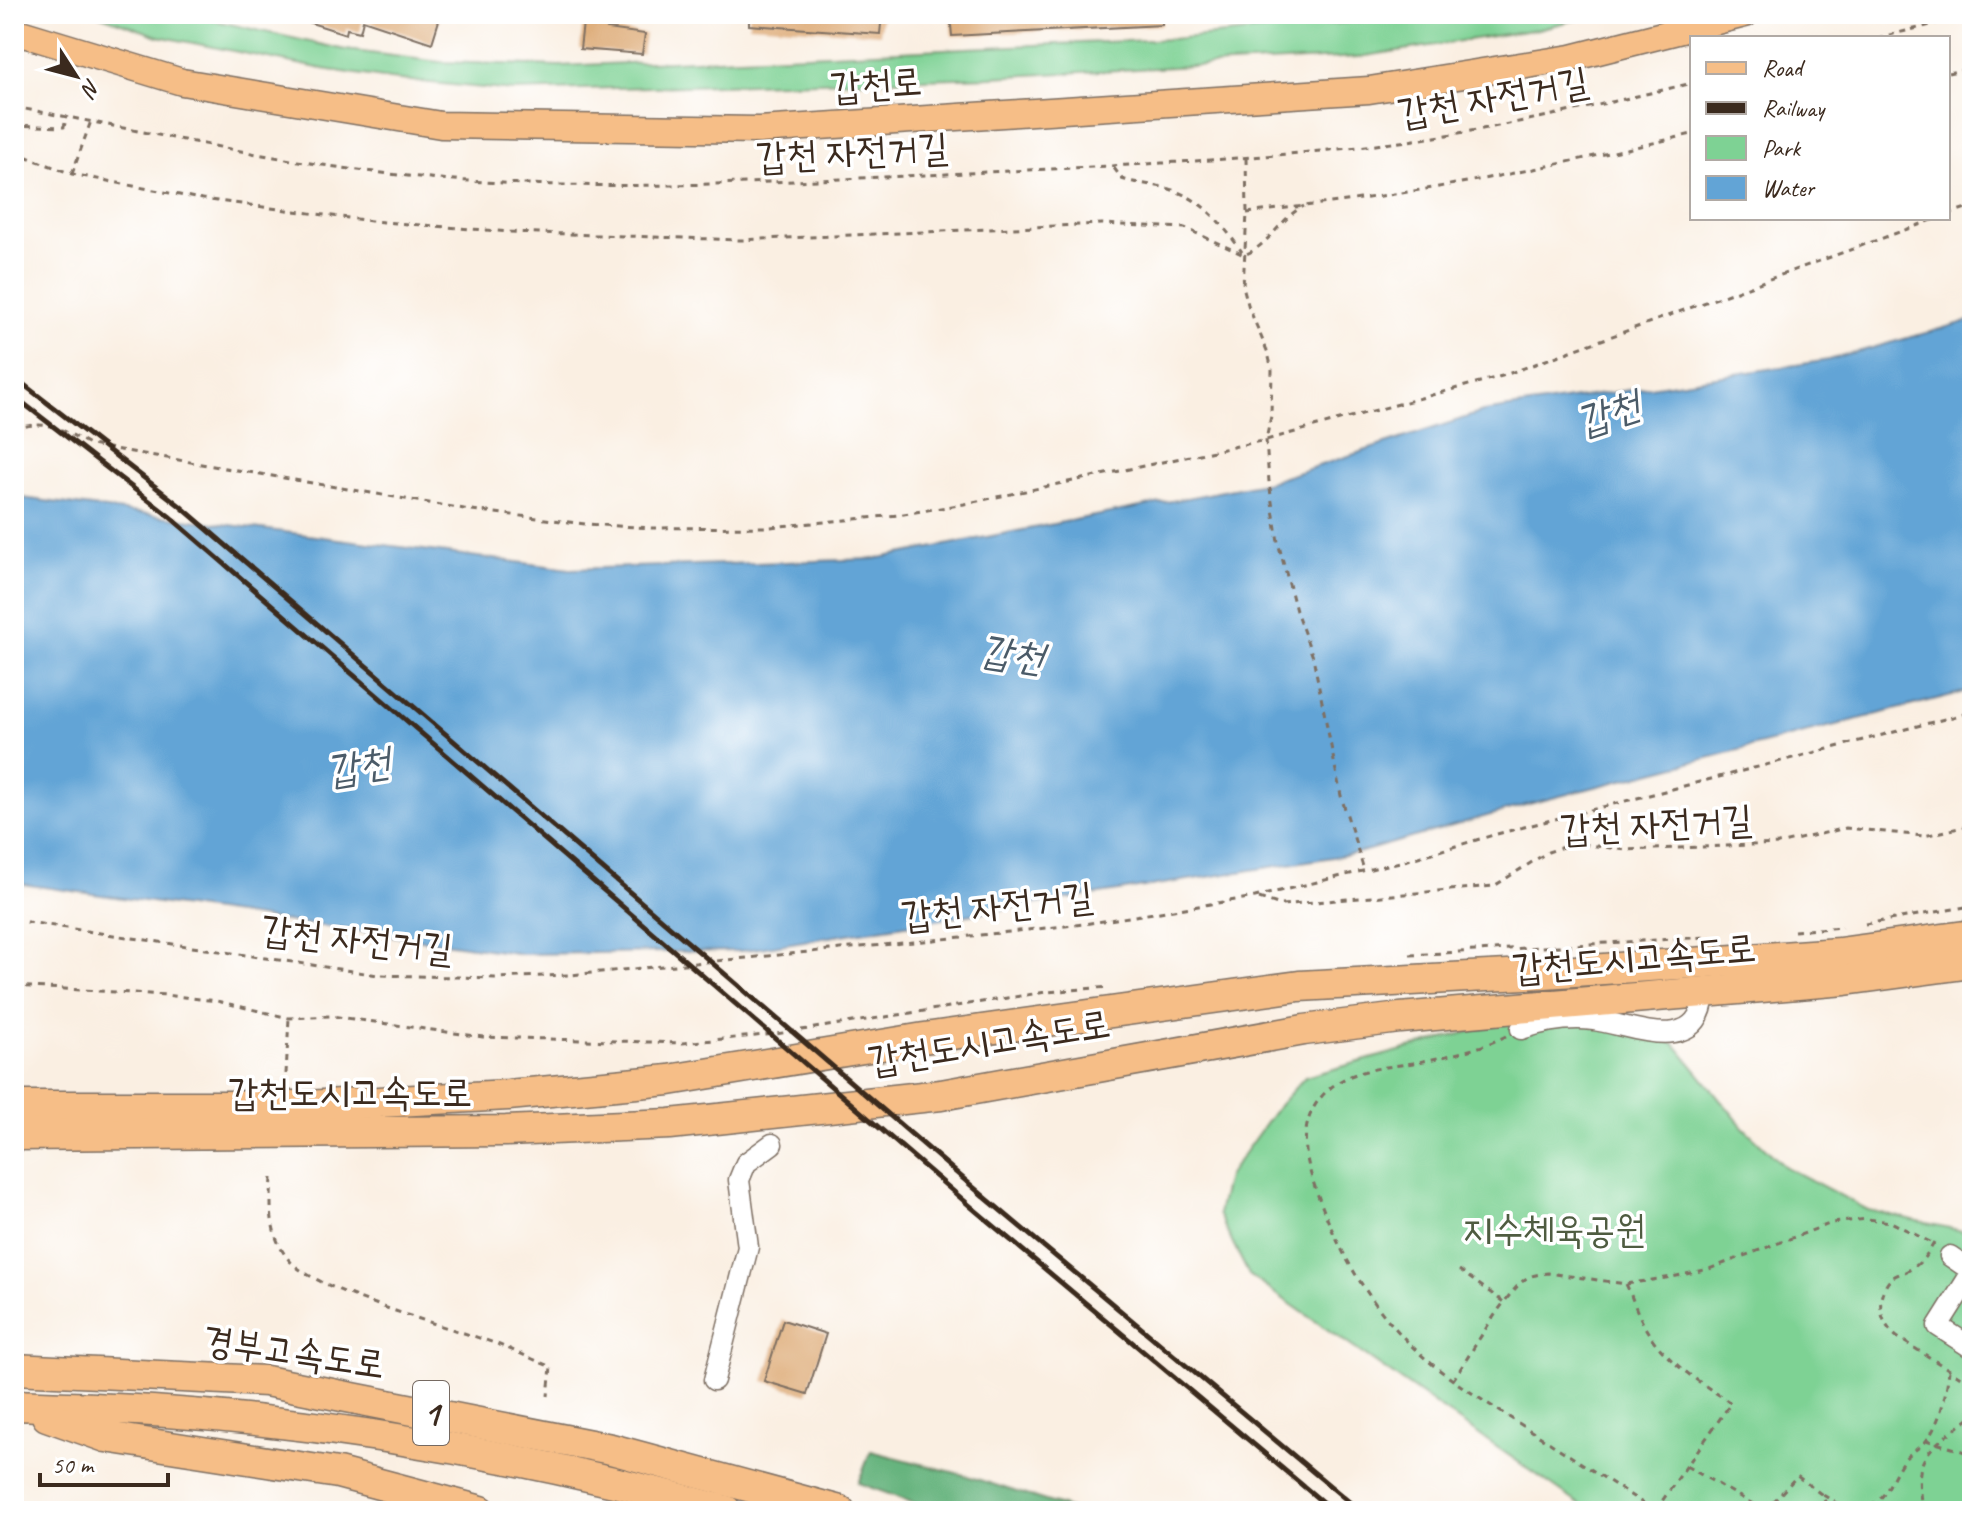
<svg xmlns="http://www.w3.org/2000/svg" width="1986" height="1525" viewBox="0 0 1986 1525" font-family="Caveat,'Poor Story',sans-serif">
  <rect width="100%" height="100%" fill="#fff"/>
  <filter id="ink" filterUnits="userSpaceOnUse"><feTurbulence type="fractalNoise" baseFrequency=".0125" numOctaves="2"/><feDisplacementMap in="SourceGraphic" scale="16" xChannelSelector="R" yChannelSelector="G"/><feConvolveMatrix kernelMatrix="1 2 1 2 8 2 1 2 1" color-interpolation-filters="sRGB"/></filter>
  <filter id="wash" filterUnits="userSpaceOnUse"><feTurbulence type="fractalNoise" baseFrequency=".006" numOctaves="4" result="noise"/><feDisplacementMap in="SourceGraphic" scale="32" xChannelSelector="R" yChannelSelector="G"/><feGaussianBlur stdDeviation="1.8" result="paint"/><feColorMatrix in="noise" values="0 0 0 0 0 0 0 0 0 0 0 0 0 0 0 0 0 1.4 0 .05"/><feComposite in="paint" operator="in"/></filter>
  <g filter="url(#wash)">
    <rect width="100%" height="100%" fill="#faefe2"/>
    <!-- green -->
    <g fill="#7ed294" stroke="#5c7e59" stroke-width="2">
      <path d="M96 14H185L346 50 440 62 559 66 1172 39 1436 14H1599L1538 29 1359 57 991 77 514 91 390 79 323 69 158 36Z"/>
      <path d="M1610 1010 1675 1044 1743 1127 1784 1166 1868 1210 1972 1233V1511H1589L1249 1275 1218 1214 1227 1177 1276 1109 1305 1077 1504 1022Z"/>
    </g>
    <!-- forest -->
    <path fill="#66b47e" stroke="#506f4e" stroke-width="2" d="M871 1451 964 1475 1077 1511H936L858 1483Z"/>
    <!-- water -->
    <path fill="#62a4d6" stroke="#4e677a" stroke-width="2" d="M1972 320V690L1529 804 1358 853 741 951 523 954 14 883V497L570 569 874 559 1269 482 1483 412 1829 360Z"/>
    <g id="blocks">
      <!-- building -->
      <g fill="#dfaf7d">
        <path d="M293 14H441L432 43 363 20 360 32 347 29 346 34 292 17Z"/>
        <path d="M584 14H609L607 29 645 34 642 54 580 49Z"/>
        <path d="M749 14H882L880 34 749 25Z"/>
        <path d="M950 14H1162V25L952 36Z"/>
        <path d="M783 1320 826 1334 807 1394 764 1381Z"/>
      </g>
    </g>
  </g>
  <g filter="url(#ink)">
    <use href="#blocks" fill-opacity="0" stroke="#7e6f63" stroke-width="2"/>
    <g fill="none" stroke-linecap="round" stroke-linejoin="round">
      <!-- minor casing -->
      <g stroke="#7e6f63" stroke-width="23">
        <g id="minor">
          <path d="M1521 1029C1545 1021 1570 1017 1594 1020 1634 1026 1700 1057 1704 993"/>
          <path d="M1950 1256 1972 1271"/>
          <path d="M1972 1272 1938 1326 1972 1348"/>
          <path d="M714 1380 748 1247 739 1180 746 1163 772 1144"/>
        </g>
      </g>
      <!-- major casing -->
      <g stroke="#7e6f63" stroke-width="29">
        <path id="major" d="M14 31 182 82 441 125 759 130 1369 90 1571 58 1745 14"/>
      </g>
      <!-- highway casing -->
      <g stroke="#7e6f63" stroke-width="33">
        <g id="highway">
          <path d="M14 1106H305L508 1095 669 1080 924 1038 1299 986 1545 973 1839 953 1972 935"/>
          <path d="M14 1135 506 1131 670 1124 941 1095 1304 1030 1400 1018 1845 980 1972 963"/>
          <path d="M14 1369 266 1381 611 1449 840 1511"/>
          <path d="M14 1405C60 1407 107 1408 153 1411 347 1424 539 1459 726 1511"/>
          <path d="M47 1416 106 1437 338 1473 481 1511"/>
        </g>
      </g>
      <!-- path -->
      <g stroke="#7e6f63" stroke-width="3" stroke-dasharray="6 6" stroke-linecap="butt">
        <path d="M1877 38 1972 15"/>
        <path d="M1948 73 1972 68"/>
        <path d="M14 107C142 130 269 161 399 175 574 194 751 183 926 175 1084 167 1243 162 1400 142 1498 129 1596 106 1692 83"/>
        <path d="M14 125 64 127 67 116"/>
        <path d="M14 152 72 174 195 198 371 221 510 232 741 240 1102 224 1185 228 1244 255C1270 245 1280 218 1304 206"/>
        <path d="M1246 158 1247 213 1243 286 1249 308 1268 353 1272 370 1271 416 1266 440 1269 482 1278 542 1296 611 1313 657 1341 796 1364 870"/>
        <path d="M1114 168 1122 179C1137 184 1152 184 1166 188 1202 198 1221 222 1242 252"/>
        <path d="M72 174 91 121"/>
        <path d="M1247 213C1292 207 1336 203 1381 196 1485 181 1589 158 1692 134"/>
        <path d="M1948 214 1972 206"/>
        <path d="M14 429C49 419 60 429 91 445L464 509 585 524 652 528 770 527 898 515 964 504 1266 440 1502 376 1938 218"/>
        <path d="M1259 898 1281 905 1494 886 1548 852 1566 846 1588 845 1626 850 1778 844 1846 828 1924 836 1972 825"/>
        <path d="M14 920 378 975 495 978 570 975 924 941 1084 924 1255 897 1408 860 1497 834 1972 712"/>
        <path d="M1865 924 1972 906"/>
        <path d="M1794 931 1842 927"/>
        <path d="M1410 955 1706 937"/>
        <path d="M14 986 166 995 217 1001 289 1018 331 1016 483 1037 682 1043 776 1034 1046 992 1109 987"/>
        <path d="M1506 1036C1478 1050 1444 1057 1413 1063 1384 1068 1351 1069 1328 1090 1297 1118 1303 1154 1316 1190 1336 1246 1364 1296 1405 1339 1436 1372 1475 1395 1512 1419 1560 1449 1607 1480 1655 1511"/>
        <path d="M286 1074 289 1018"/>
        <path d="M272 1178C270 1208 269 1236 289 1260 316 1292 450 1327 494 1343 514 1350 532 1359 551 1367L548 1396"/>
        <path d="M1934 1243C1927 1255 1920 1265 1907 1271 1901 1274 1894 1275 1890 1280 1874 1298 1880 1324 1897 1337L1972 1384"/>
        <path d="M1459 1270 1505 1303"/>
        <path d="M1626 1284C1632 1296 1635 1308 1641 1319 1658 1358 1697 1380 1731 1403L1655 1511"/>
        <path d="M1453 1380C1471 1354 1501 1299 1524 1280 1530 1275 1540 1274 1548 1273L1626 1284 1672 1277 1709 1269 1832 1223 1867 1219 1891 1222 1934 1244"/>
        <path d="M1926 1440 1972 1454"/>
        <path d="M1686 1466 1765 1511"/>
        <path d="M1823 1495 1843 1507 1860 1511"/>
        <path d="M1765 1511 1797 1476 1821 1494 1830 1511"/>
        <path d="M1860 1511C1889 1500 1887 1484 1903 1461 1909 1453 1919 1449 1926 1441 1941 1422 1946 1393 1949 1371"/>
        <path d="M1922 1511C1921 1498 1918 1485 1920 1472 1923 1447 1954 1431 1972 1417"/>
      </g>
      <!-- minor -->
      <use href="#minor" stroke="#fff" stroke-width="20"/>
      <!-- major -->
      <use href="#major" stroke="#f6be87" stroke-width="26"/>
      <!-- highway -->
      <use href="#highway" stroke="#f6be87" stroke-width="30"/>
      <!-- rail -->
      <g stroke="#3b2a1e" stroke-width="5">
        <path d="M14 377 179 505 987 1199 1360 1511"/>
        <path d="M14 396 169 516 976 1211 1333 1511"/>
      </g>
    </g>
  </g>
  <g text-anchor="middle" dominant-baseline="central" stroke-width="7" stroke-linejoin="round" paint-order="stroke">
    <!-- shield labels -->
    <rect fill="#fff" stroke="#766a62" stroke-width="2" x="413" y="1381" width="36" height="64" rx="6"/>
    <g font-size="36" font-weight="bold" fill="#3b2a1e">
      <text x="431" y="1413">1</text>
    </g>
    <!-- street labels -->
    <g font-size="38" fill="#3b2a1e" stroke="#fff">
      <text transform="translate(876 84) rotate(-4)">갑천로</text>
      <text transform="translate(1493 97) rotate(-10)">갑천 자전거길</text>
      <text transform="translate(852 152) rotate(-3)">갑천 자전거길</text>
      <text transform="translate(1656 824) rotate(-3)">갑천 자전거길</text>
      <text transform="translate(997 906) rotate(-6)">갑천 자전거길</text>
      <text transform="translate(357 939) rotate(6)">갑천 자전거길</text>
      <text transform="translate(1634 958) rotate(-5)">갑천도시고속도로</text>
      <text transform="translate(989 1042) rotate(-9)">갑천도시고속도로</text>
      <text x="350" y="1092">갑천도시고속도로</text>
      <text transform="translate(294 1352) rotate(8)">경부고속도로</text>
    </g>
    <!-- park labels -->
    <g font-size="38" fill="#4f5c41" stroke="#fff">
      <text x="1554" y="1229">지수체육공원</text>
    </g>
    <!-- water labels -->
    <g font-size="40" font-style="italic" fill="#4b5b68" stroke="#fff">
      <text transform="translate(1608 413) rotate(-18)">갑천</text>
      <text transform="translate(1012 654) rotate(9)">갑천</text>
      <text transform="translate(358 766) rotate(-9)">갑천</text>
    </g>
  </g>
  <!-- margin -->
  <rect width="1986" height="1525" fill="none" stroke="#fff" stroke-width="48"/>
  <!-- legend -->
  <rect x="1690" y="36" width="260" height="184" fill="#ffffff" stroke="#b1aaa5" stroke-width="2"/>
  <rect x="1706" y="62" width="40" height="12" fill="#f6be87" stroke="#b1aaa5" stroke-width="2"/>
  <text x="1762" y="76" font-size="24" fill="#3b2a1e">Road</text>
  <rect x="1706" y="102" width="40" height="12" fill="#3b2a1e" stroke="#b1aaa5" stroke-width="2"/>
  <text x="1762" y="116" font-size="24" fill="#3b2a1e">Railway</text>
  <rect x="1706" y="136" width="40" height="24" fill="#7ed294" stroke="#b1aaa5" stroke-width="2"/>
  <text x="1762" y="156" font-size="24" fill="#3b2a1e">Park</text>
  <rect x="1706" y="176" width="40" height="24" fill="#62a4d6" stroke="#b1aaa5" stroke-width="2"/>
  <text x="1762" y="196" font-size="24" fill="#3b2a1e">Water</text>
  <!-- north arrow -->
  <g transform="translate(76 76) rotate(126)" stroke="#ffffff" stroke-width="6" paint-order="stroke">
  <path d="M0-6L14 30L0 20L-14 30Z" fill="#3b2a1e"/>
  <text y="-12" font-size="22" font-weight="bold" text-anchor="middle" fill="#3b2a1e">N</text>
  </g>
  <!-- scale -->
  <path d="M40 1473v12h128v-12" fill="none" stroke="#3b2a1e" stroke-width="4"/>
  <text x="52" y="1473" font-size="24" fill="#3b2a1e" stroke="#ffffff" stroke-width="6" paint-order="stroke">50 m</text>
</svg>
